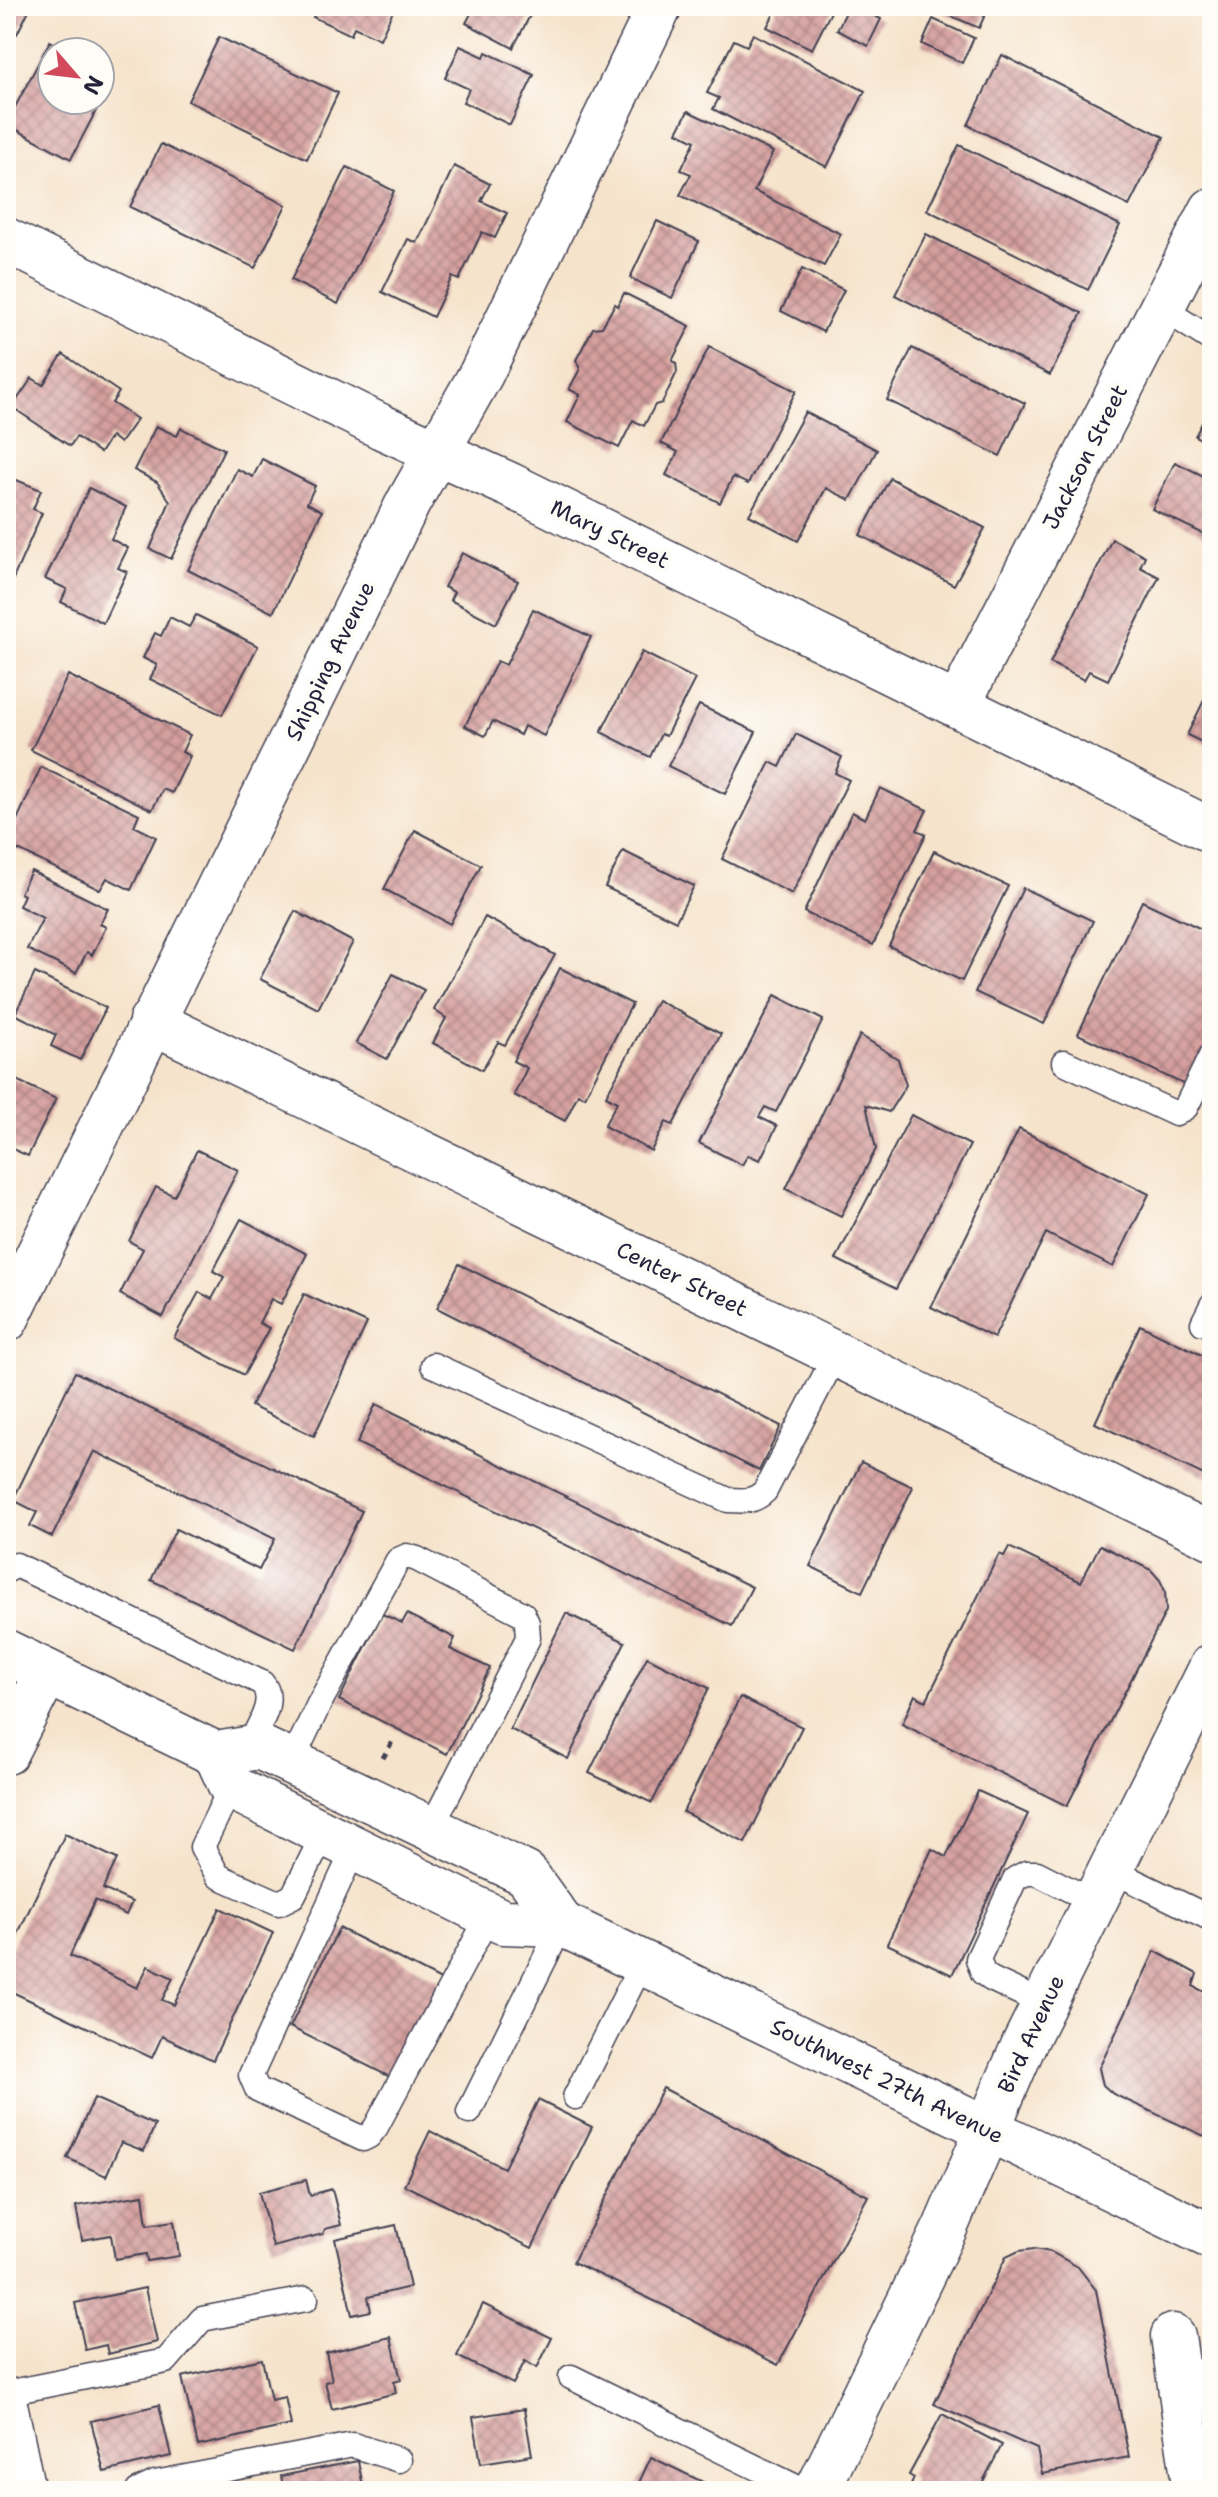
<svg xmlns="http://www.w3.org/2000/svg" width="1218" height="2497" viewBox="0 0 1218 2497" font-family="'Shantell Sans',sans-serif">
  <defs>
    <pattern id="building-cross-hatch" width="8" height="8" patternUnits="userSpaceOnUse" patternTransform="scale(2)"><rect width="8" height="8" fill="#d59f9e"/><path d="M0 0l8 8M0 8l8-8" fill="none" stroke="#ac8182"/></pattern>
  </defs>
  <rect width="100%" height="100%" fill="#fdfcf7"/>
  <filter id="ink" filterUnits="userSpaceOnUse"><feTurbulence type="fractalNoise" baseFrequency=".0125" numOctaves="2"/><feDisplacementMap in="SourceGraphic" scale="16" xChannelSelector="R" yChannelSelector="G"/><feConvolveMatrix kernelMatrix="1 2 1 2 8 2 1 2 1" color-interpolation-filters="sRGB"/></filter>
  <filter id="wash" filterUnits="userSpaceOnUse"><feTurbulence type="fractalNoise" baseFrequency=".006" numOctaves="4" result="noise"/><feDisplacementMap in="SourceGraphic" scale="32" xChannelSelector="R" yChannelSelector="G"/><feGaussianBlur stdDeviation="1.8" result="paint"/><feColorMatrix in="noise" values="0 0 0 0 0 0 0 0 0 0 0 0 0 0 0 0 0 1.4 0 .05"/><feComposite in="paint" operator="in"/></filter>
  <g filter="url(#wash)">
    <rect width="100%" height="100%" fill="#f6e3cb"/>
    <g id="blocks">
      <!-- building -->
      <g fill="url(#building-cross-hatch)">
        <path d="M6 6H31L17 34 6 28Z"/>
        <path d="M318 6H395L380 39 354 27 351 35 313 17Z"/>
        <path d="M475 6H535L513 48 466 23Z"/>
        <path d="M778 6H834L812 49 767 27Z"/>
        <path d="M849 6H854L881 19 868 46 837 30Z"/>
        <path d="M939 6H989L979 28 937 10Z"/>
        <path d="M933 19 974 38 962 63 922 44Z"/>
        <path d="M753 34 865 91 827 167 713 109 719 98 707 93 734 40 747 46Z"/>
        <path d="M219 37 338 93 307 159 188 101Z"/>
        <path d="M50 41 70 52H52V100H90L89 102 98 107 71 159 6 124Z"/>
        <path d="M460 46 484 57 486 52 534 75 510 125 463 102 469 89 445 78Z"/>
        <path d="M1002 55 1164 137 1129 206 968 125Z"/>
        <path d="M688 111 773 152 754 191 841 234 824 266 680 195 691 174 681 170 695 141 677 132Z"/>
        <path d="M161 144 286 205 255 268 130 207Z"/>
        <path d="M959 145 1120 225 1088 290 927 210Z"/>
        <path d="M454 166 490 184 481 201 507 213 495 238 482 232 459 280 452 277 433 317 382 292 408 239 417 243Z"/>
        <path d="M347 167 394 191 338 304 291 280Z"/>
        <path d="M657 221 699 241 672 298 630 278Z"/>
        <path d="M926 234 1082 313 1050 375 895 295Z"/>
        <path d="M802 269 844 290 823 332 781 311Z"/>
        <path d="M624 293 690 326 672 361 676 363 677 372 662 403 655 405 644 426 633 420 619 448 567 422 580 395 569 389 580 369 576 360 593 328 602 327 615 304 618 306Z"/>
        <path d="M709 347 796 391 748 484 733 477 720 503 666 475 678 452 661 443Z"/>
        <path d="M912 348 1025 403 1000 456 887 400Z"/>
        <path d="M63 354 119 392 112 403 137 419 120 443 111 436 100 453 76 437 70 446 12 407 32 378 43 385Z"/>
        <path d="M1212 404V445L1195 436Z"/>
        <path d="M805 412 877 450 850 500 826 488 798 541 749 515Z"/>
        <path d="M156 426 177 436 181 428 224 449 171 559 150 549 170 501 157 482 134 470Z"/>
        <path d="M262 459 315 486 307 503 322 511 273 613 188 570 237 469 253 477Z"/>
        <path d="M1175 462 1212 480 1210 492 1212 493V538L1152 509Z"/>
        <path d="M890 478 985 528 954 585 860 535Z"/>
        <path d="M14 479 41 490 33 509 42 513 13 579 6 576V491L9 492Z"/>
        <path d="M89 488 126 507 111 539 128 548 118 568 127 572 103 623 61 602 67 589 45 579Z"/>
        <path d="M1112 539 1145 556 1140 567 1159 577 1108 680 1089 671 1084 680 1050 663Z"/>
        <path d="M462 553 518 581 496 624 450 600 454 592 444 587Z"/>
        <path d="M533 609 591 637 544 736 524 726 520 735 493 721 485 736 465 726 497 661 506 665Z"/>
        <path d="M196 615 258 646 222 715 150 679 157 665 143 658 155 633 161 636 170 617 189 627Z"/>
        <path d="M642 652 695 679 666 736 661 734 650 757 601 732Z"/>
        <path d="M68 675 190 735 182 752 190 756 172 793 163 789 152 810 31 750Z"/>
        <path d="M1212 684V747L1187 735Z"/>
        <path d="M699 705 756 732 725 794 668 766Z"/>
        <path d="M796 734 842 757 835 773 849 780 792 894 722 859 770 762 780 767Z"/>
        <path d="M41 767 139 814 134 826 156 837 131 890 107 878 100 890 6 844Z"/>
        <path d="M880 788 927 810 917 830 926 834 873 945 804 912 852 812 865 819Z"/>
        <path d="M415 830 481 865 450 924 384 889Z"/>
        <path d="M623 851 694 886 676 921 605 887Z"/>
        <path d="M934 851 1008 886 962 981 889 946Z"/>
        <path d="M31 871 108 909 100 924 106 927 92 955 87 952 76 973 27 949 43 918 19 906 24 895 20 893Z"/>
        <path d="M1023 888 1093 921 1044 1024 975 992Z"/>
        <path d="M1142 901 1212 934V1039L1189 1087 1078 1034Z"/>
        <path d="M295 911 353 942 318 1009 260 979Z"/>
        <path d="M485 917 555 955 505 1045 498 1042 482 1070 433 1043 446 1018 434 1010Z"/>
        <path d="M560 968 632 1004 585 1097 578 1094 565 1121 514 1095 527 1068 513 1061Z"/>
        <path d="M35 973 106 1008 80 1060 51 1046 56 1035 15 1014Z"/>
        <path d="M393 974 424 990 387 1059 356 1043Z"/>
        <path d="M775 995 823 1020 776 1112 765 1107 759 1117 777 1126 760 1160 748 1155 742 1165 699 1143Z"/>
        <path d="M657 1000 721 1034 673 1125 666 1122 651 1151 604 1126 617 1102 606 1096Z"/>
        <path d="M860 1035 898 1059 906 1085 889 1112 866 1105 876 1149 841 1216 786 1189Z"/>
        <path d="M6 1075 56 1099 28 1156 6 1146Z"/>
        <path d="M911 1115 970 1145 896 1289 836 1259Z"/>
        <path d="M1019 1129 1149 1194 1113 1267 1046 1233 994 1338 931 1307Z"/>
        <path d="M197 1150 238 1170 163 1317 120 1294 143 1249 129 1241 156 1187 174 1196Z"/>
        <path d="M241 1219 307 1254 281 1304 271 1299 259 1323 269 1328 244 1375 174 1338 199 1292 212 1299 224 1277 213 1271Z"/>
        <path d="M459 1264 781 1426 759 1471 437 1308Z"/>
        <path d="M304 1294 367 1323 314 1436 251 1406Z"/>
        <path d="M1140 1325 1212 1360V1479L1095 1423Z"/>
        <path d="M75 1372 362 1511 295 1649 151 1580 176 1529 259 1570 275 1539 94 1451 52 1537 30 1526 37 1512 13 1500Z"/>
        <path d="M376 1404 752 1587 732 1626 357 1443Z"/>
        <path d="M861 1462 913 1487 862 1592 810 1566Z"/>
        <path d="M1100 1545 1151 1570 1160 1580 1165 1591 1166 1611 1067 1806 902 1724 915 1695 926 1701 999 1554 1004 1556 1009 1547 1081 1582Z"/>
        <path d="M566 1613 625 1642 568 1759 510 1729Z"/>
        <path d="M382 1614 402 1623 407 1614 455 1638 450 1649 490 1668 447 1754 339 1700Z"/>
        <path d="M647 1657 709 1688 652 1803 589 1773Z"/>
        <path d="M740 1697 802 1727 745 1843 683 1812Z"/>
        <path d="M978 1791 1028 1814 952 1975 887 1944 932 1849 946 1857Z"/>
        <path d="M65 1834 117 1859 103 1889 132 1902 126 1915 95 1900 70 1956 137 1988 148 1966 173 1978 162 2000 174 2005 220 1908 273 1933 213 2060 162 2036 152 2058 6 1989V1959Z"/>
        <path d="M339 1928 441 1980 392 2078 290 2027Z"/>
        <path d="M1155 1951 1197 1974 1193 1986 1212 1996V2118L1204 2136 1113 2094 1103 2085 1099 2068Z"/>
        <path d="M663 2088 868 2196 778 2365 667 2307 573 2262Z"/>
        <path d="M94 2098 155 2125 144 2151 121 2142 106 2176 67 2158Z"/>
        <path d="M538 2100 592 2127 532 2248 404 2185 430 2131 504 2168Z"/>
        <path d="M306 2180 310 2195 332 2189 341 2225 325 2229 323 2234 273 2247 259 2192Z"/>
        <path d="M143 2195 147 2225 174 2221 179 2256 147 2261 146 2254 115 2259 111 2235 82 2240 76 2206Z"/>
        <path d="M396 2225 410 2287 368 2297 371 2311 352 2315 335 2239Z"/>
        <path d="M1034 2249 1051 2252 1078 2267 1096 2290 1129 2457 1042 2474 1037 2449 934 2404 1006 2257 1019 2251Z"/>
        <path d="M145 2288 157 2342 108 2354 106 2345 85 2350 75 2303Z"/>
        <path d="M483 2304 552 2338 537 2368 525 2361 513 2384 457 2356Z"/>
        <path d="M391 2337 401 2380 394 2382 396 2393 332 2409 325 2382 332 2380 326 2353Z"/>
        <path d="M262 2359 271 2400 285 2397 291 2425 198 2446 182 2377Z"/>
        <path d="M159 2405 171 2456 104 2472 91 2421Z"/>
        <path d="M524 2409 532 2455 481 2463 473 2417Z"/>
        <path d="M942 2414 1002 2445 978 2491H948L941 2487 938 2491H922L911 2485 914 2478 909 2475Z"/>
        <path d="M651 2457 707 2484 704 2491H635Z"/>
        <path d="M358 2461 364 2491H284L281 2476Z"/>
      </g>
    </g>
  </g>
  <g filter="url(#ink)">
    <use href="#blocks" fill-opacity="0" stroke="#423f51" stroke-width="2"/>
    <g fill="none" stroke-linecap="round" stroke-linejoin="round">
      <!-- service casing -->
      <g stroke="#423f51" stroke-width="27">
        <g id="service">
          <path d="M1162 308 1212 340"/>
          <path d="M1064 1062 1176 1114 1186 1107 1212 1054"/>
          <path d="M1203 1323 1212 1305"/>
          <path d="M433 1365 728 1500C744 1501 754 1502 765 1491L836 1354"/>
          <path d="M6 1571 16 1565 262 1683C278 1701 256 1730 247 1749"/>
          <path d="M291 1763 319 1704 398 1560 407 1556 417 1559 523 1614 527 1623 528 1638 431 1828"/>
          <path d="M231 1787 202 1847 218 1876 279 1903 293 1896 324 1833"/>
          <path d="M354 1849 251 2075 257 2089 363 2139 369 2136 376 2127 489 1915"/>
          <path d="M1111 1870 1212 1919"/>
          <path d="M1044 2004 991 1979 983 1973 978 1959 1015 1879 1026 1873H1037L1094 1902"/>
          <path d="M575 2097 642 1963"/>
          <path d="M469 2112 562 1924"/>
          <path d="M571 2377 804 2491"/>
          <path d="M6 2393 166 2361 202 2319 306 2299"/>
          <path d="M138 2491 155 2483 353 2445 399 2460"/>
        </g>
      </g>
      <!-- minor casing -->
      <g stroke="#423f51" stroke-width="47">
        <g id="minor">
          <path d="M6 240 382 427 510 485 1212 831"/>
          <path d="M958 705 1212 210"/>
          <path d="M151 1021 1212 1537"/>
          <path d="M6 1320 408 503 481 374 660 6"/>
          <path d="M6 1752 47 1672"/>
          <path d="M1173 2336 1195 2491"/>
          <path d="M6 2409 23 2491"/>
        </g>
      </g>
      <!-- tertiary casing -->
      <g stroke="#423f51" stroke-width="47">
        <path id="tertiary" d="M817 2491 945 2228 1024 2044 1212 1666"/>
      </g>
      <!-- secondary casing -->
      <g stroke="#423f51" stroke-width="47">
        <g id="secondary">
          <path d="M6 1652 216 1754 259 1747 526 1874 562 1924"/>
          <path d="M216 1754 231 1787 489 1915 503 1922 562 1924 1212 2237"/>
        </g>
      </g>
      <!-- path -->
      <path stroke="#423f51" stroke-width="5" stroke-dasharray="6 6" stroke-linecap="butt" d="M383 1758 393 1740"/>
      <!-- service -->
      <use href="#service" stroke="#fff" stroke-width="24"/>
      <!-- minor -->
      <use href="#minor" stroke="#fff" stroke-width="44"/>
      <!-- tertiary -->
      <use href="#tertiary" stroke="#fff" stroke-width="44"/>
      <!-- secondary -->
      <use href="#secondary" stroke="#fff" stroke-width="44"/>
    </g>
  </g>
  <g text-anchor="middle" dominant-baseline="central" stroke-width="8" stroke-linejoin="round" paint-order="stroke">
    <!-- street labels -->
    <g font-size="22" fill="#22223b" stroke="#fdfcf7">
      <text transform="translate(1085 457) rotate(-63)">Jackson Street</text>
      <text transform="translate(610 534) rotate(26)">Mary Street</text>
      <text transform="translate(330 661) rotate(-64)">Shipping Avenue</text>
      <text transform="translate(682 1279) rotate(26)">Center Street</text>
      <text transform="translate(1031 2034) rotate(-65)">Bird Avenue</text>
      <text transform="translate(887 2081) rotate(26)">Southwest 27th Avenue</text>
    </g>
  </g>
  <!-- margin -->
  <rect width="1218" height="2497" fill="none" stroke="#fdfcf7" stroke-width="32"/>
  <!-- north arrow -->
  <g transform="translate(76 76) rotate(118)"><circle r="38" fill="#fdfcf7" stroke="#a5a5ac" stroke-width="2"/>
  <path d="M0-6L14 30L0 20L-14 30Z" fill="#d1495b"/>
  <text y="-12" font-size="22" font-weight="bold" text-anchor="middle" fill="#22223b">N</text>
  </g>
</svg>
